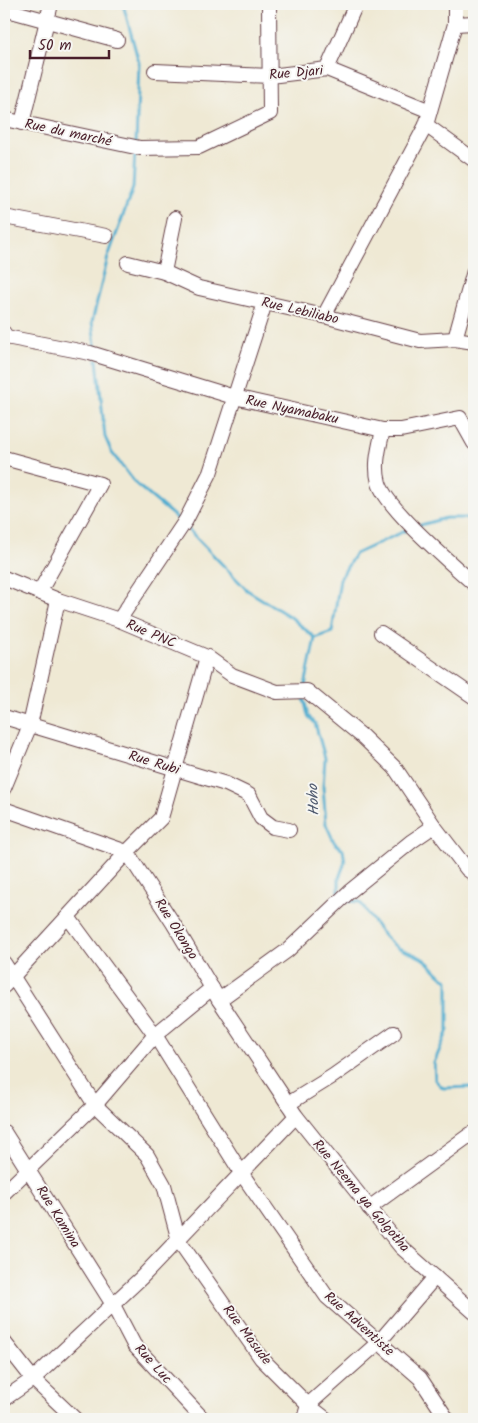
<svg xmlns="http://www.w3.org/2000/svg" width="478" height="1423" viewBox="0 0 478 1423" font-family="Kalam,sans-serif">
  <rect width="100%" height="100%" fill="#f6f6f2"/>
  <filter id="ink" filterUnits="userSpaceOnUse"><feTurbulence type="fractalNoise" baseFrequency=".02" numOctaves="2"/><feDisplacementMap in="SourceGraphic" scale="10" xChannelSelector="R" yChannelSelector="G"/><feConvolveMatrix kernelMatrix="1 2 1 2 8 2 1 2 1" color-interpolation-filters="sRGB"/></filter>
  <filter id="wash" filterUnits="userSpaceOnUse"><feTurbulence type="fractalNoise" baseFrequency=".0096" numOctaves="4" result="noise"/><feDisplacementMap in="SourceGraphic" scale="20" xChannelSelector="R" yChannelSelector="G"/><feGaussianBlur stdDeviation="1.12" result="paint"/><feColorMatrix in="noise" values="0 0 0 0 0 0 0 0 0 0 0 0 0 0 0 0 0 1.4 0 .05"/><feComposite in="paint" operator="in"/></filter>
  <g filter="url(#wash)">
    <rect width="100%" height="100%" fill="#efe9d4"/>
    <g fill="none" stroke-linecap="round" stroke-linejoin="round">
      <!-- stream -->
      <g stroke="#52aed0" stroke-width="3">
        <path d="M123 4 139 63 136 143"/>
        <path d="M96 352 92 322 108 257 133 188 135 152"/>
        <path d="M97 360 105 437 112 453 136 484 180 521"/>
        <path d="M417 526 446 518H474"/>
        <path d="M186 527 247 590 292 618 315 638"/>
        <path d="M315 638 332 632 340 579 355 554 409 529"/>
        <path d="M305 686 315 638"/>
        <path d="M303 694 308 716 315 723 325 758 323 787 326 824 334 842 343 850 345 862 339 878V895"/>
        <path d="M346 901 360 902C370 916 382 938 397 947 407 953 419 954 428 963 436 970 438 976 448 980V1030L434 1063 435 1080 443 1088 474 1087"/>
      </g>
    </g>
  </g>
  <g filter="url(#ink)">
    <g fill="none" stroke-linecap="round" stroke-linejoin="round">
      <!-- minor casing -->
      <g stroke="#633d44" stroke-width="16">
        <g id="minor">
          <path d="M4 9 117 40"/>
          <path d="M455 24 474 23"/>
          <path d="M327 69 356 4"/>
          <path d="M155 71 270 76 327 69 430 111"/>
          <path d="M4 119 140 148 199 147 270 113 269 4"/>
          <path d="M22 123 51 4"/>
          <path d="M426 125 474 160"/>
          <path d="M4 217 106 236"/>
          <path d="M128 263 164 272 199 288 324 316 420 341 455 339 474 342"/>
          <path d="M164 272 175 218"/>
          <path d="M324 316 426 125 455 24V4"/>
          <path d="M4 333 6 337 90 353 234 397 383 430H401L460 418 474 443"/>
          <path d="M455 339 474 271"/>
          <path d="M383 430C379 448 374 465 379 483 387 509 452 564 474 584"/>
          <path d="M4 458 100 484 40 591"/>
          <path d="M4 578 58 600 119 620 207 657 232 675 277 692 307 691 363 737 395 768 434 826 467 869 474 874"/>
          <path d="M119 620 186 520 210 473 265 303"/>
          <path d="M381 633 474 697"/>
          <path d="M4 717 226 784 249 795 261 818 273 827 289 830"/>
          <path d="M4 788 30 725 58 600"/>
          <path d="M4 809 127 852 173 923 219 1000 296 1116 401 1247 474 1312"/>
          <path d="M68 917 155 1035 242 1174 327 1297 420 1378 447 1419"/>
          <path d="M4 963 95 1105 147 1155 164 1185 179 1241 261 1358 308 1405 326 1419"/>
          <path d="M4 986 127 852 161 818 207 657"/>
          <path d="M219 1000 288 950 349 892 412 841 434 826"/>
          <path d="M288 1104 333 1076 394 1033"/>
          <path d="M4 1132 112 1303 134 1345 203 1419"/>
          <path d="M4 1193 95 1105 155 1035 212 988"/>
          <path d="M369 1208 471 1134"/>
          <path d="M4 1342 33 1379 75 1419"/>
          <path d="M4 1399 33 1379 141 1278 296 1116"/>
          <path d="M304 1419 308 1405 379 1342 435 1277"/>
        </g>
      </g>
      <!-- minor -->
      <use href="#minor" stroke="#fff" stroke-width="14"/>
    </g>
  </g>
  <g text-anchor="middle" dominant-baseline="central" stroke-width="4" stroke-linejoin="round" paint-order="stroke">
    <!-- street labels -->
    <g font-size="14" fill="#4a1f2b" stroke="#f6f6f2">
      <text transform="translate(296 73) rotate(-5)">Rue Djari</text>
      <text transform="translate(68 133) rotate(12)">Rue du marché</text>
      <text transform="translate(300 311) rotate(13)">Rue Lebiliabo</text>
      <text transform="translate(292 410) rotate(12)">Rue Nyamabaku</text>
      <text transform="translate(151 634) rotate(23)">Rue PNC</text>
      <text transform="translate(154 763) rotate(17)">Rue Rubi</text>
      <text transform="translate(176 929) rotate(58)">Rue Okongo</text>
      <text transform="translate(361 1196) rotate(50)">Rue Neema ya Golgotha</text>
      <text transform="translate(58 1217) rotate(58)">Rue Kamina</text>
      <text transform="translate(359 1324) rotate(42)">Rue Adventiste</text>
      <text transform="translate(247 1335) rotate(53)">Rue Masude</text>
      <text transform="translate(153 1364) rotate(48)">Rue Luc</text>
    </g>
    <!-- water labels -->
    <g font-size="15" font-style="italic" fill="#4d586d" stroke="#f6f6f2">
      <text transform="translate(314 800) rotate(-93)">Hoho</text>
    </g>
  </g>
  <!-- margin -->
  <rect width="478" height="1423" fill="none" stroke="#f6f6f2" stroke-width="20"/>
  <!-- scale -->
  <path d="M30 50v8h79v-8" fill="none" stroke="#4a1f2b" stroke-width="2.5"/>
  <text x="38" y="50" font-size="15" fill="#4a1f2b" stroke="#f6f6f2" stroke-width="4" paint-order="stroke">50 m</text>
</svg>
